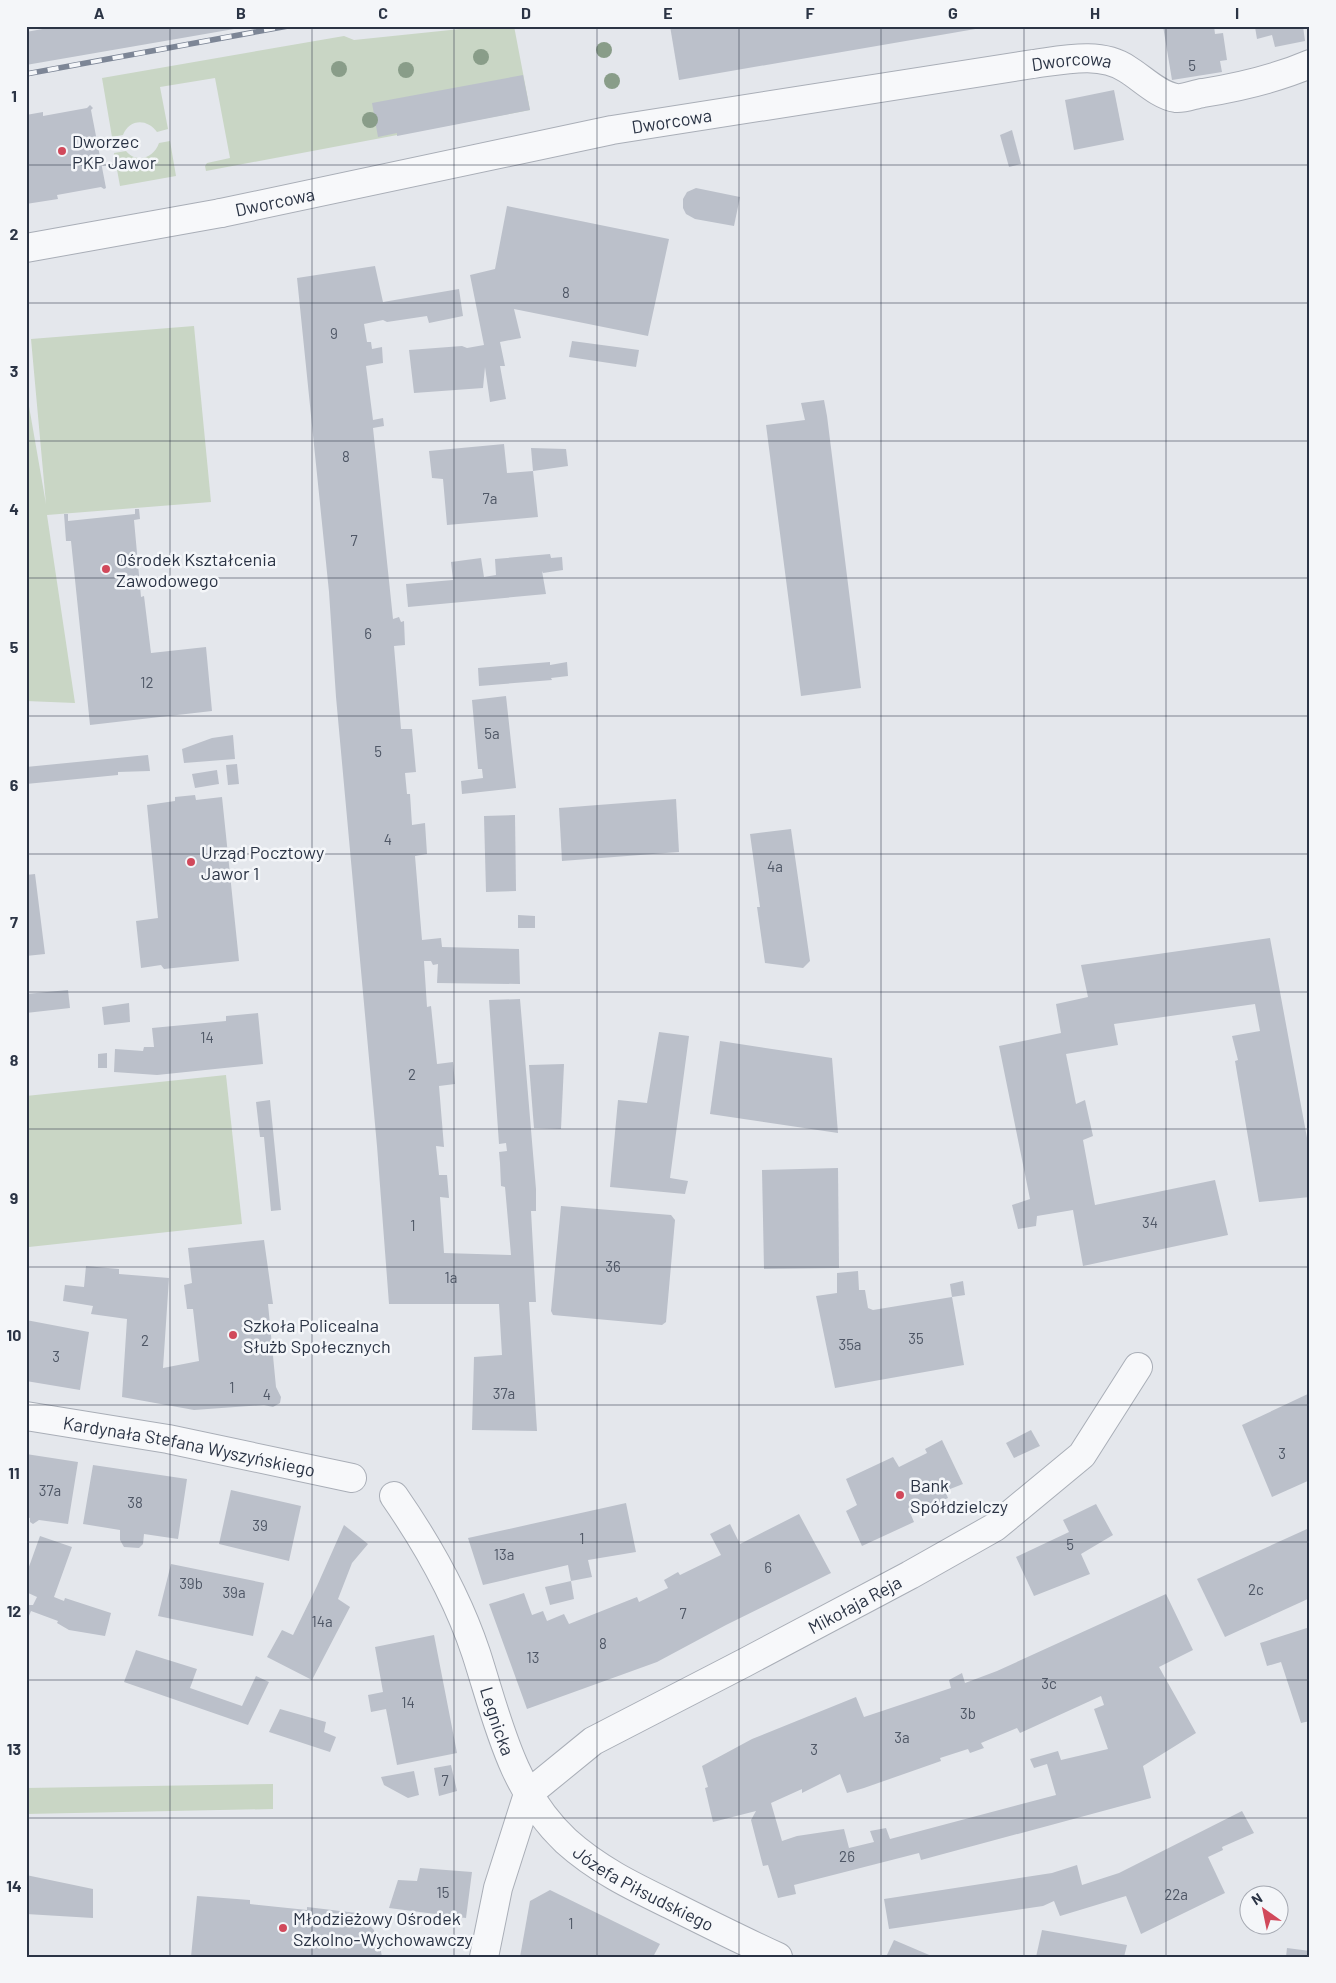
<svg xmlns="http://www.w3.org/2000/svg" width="1336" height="1983" viewBox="0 0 1336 1983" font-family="Barlow,sans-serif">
  <rect width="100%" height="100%" fill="#e4e7ec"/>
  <!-- green -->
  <g fill="#c9d6c5">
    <path d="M489 26H514L530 110 206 171 205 166 207 163 230 158 215 78 160 87 168 129 157 132C147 118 129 119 123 135L112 137 102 78 344 36 354 40Z"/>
    <path d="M170 141 176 176 120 186 114 153 126 151C137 164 154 158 159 143Z"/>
    <path d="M194 326 211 502 47 515 75 703 26 701V389L46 504 31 339Z"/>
    <path d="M226 1075 242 1224 29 1247 26 1221V1096Z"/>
    <path d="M273 1784V1809L26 1814V1788Z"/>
  </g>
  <!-- building -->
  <g fill="#bbc0ca" fill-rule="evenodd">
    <path d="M59 26H233L234 29 26 65V32Z"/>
    <path d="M670 26H987V27L679 80Z"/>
    <path d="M1163 26H1214L1215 34 1223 33 1227 60 1220 61 1222 72 1172 80Z"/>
    <path d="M1303 26 1305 41 1275 47 1272 35 1257 39 1255 27Z"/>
    <path d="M523 75 530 110 397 136V133L378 137 372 103Z"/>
    <path d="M1114 90 1124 140 1074 150 1065 100Z"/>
    <path d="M90 105 93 108 91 110 106 188 104 189 101 187 57 195 58 199 26 204V115L43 112V116L87 108Z"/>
    <path d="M1012 130 1021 164 1009 167 1000 135Z"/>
    <path d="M696 188 740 197 734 226 695 219 686 214 683 208V199L687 192Z"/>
    <path d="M507 206 669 239 648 336 514 309 521 338 500 342 505 366H500L506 399 490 402 485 367 483 388 414 393 409 350 462 346 467 348 484 345 470 275 495 269Z"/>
    <path d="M375 266 383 302 459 289 463 316 429 323 427 316 387 322 383 320 364 324 367 342H371L372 349 382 347 383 363 366 366 373 420 383 418 384 426 373 428 393 619 399 617 401 622 404 621 405 645 394 646 401 729H412L416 772 405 773 407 794H410L412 825 425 823 427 854 415 856 422 940 441 938 442 947 519 949 520 984 437 983 438 964 433 965 431 961H424L427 1007 431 1006 437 1064 453 1062 455 1084 439 1086 444 1147 436 1146 439 1175H447L449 1198 440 1197 444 1253 511 1255 505 1187 501 1186 500 1163 499 1152 507 1151 506 1143 499 1144 489 1000 520 999 536 1189V1211H531L536 1302H529L537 1431 472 1430 474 1357 502 1355 499 1304H389L377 1146 336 697 329 592 297 278Z"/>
    <path d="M572 341 639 350 636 367 569 357Z"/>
    <path d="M824 400 827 416 861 688 801 696 766 425 805 420 801 403Z"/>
    <path d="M504 444 507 473 533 471 538 517 447 525 443 479 432 478 429 451Z"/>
    <path d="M531 448 566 449 568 466 533 471Z"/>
    <path d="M135 509H139L140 519 134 520 141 597 144 596 151 653 206 647 212 711 90 725 71 541H66L64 514H68V521L135 514Z"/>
    <path d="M550 554 551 558 562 557 563 570 543 573 542 571 546 594 408 607 406 584 453 580 451 562 481 558 484 577 496 575 495 559Z"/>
    <path d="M550 662V665L567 662 568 676 551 678 552 680 479 686 478 668Z"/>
    <path d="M506 696 516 788 462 794 461 781 483 778 482 769H478L472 700Z"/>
    <path d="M233 735 235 759 184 763 182 749 212 738Z"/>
    <path d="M148 755 150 771 118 772V775L26 784V767Z"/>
    <path d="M237 764 239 784 228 785 226 765Z"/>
    <path d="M217 770 219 784 195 788 192 774Z"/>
    <path d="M195 795 196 800 222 797 239 961 164 969 161 965 141 968 136 921 158 918 147 805 175 801V797Z"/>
    <path d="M676 799 679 852 562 861 559 808Z"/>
    <path d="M515 815 516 891 486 892 484 816Z"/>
    <path d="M791 829 810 961 803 968 765 963 757 907H760L750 834Z"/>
    <path d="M35 874 45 954 26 956V875Z"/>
    <path d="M518 915 535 916V928H518Z"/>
    <path d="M1270 938 1310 1154V1197L1259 1202 1235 1061 1238 1060 1232 1036 1260 1031 1255 1004 1114 1024 1118 1045 1066 1054 1076 1104 1085 1100 1093 1136 1083 1140 1095 1205 1215 1180 1228 1235 1083 1266 1073 1210 1037 1216 1036 1226 1018 1229 1012 1205 1030 1199 999 1046 1061 1033 1056 1004 1088 997 1081 965Z"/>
    <path d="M68 990 70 1008 26 1013V994Z"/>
    <path d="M129 1003 130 1022 104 1025 102 1007Z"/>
    <path d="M258 1013 263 1064 157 1075 114 1072 115 1049 143 1051 144 1047H154L152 1028 226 1021V1016Z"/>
    <path d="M659 1032 689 1036 670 1178 688 1181 685 1194 610 1187 618 1100 647 1103Z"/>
    <path d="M720 1041 832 1058 838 1133 710 1114Z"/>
    <path d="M107 1053V1068H98V1054Z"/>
    <path d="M564 1064 561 1129 534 1128 529 1065Z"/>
    <path d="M270 1100 281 1210 271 1211 264 1137H260L256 1102Z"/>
    <path d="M838 1168 839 1268 764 1269 762 1170Z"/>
    <path d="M561 1206 671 1215 675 1220 666 1322 662 1325 553 1315 551 1311Z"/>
    <path d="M264 1240 273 1304H268L276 1387 281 1397 280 1403 273 1407 264 1405 194 1410 122 1397 127 1319 91 1314 93 1306 63 1301 65 1285 84 1287 86 1266 119 1269V1274L169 1278 163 1368 199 1361 193 1309H187L184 1285 192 1283 188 1248Z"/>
    <path d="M858 1271 859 1290H865L868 1308 873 1310 952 1297 964 1365 835 1388 816 1296 837 1293V1273Z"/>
    <path d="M963 1281 965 1295 952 1297 950 1284Z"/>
    <path d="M26 1320 89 1332 80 1390 26 1381Z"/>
    <path d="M1310 1393V1480L1272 1497 1242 1425Z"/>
    <path d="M1031 1430 1040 1446 1014 1458 1006 1443Z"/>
    <path d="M942 1440 963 1484 945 1491 948 1498 911 1515 914 1522 862 1546 846 1511 857 1505 846 1479 893 1457 899 1467 927 1453 925 1449Z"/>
    <path d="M26 1454 78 1462 68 1524 39 1520 33 1524 30 1522V1518L26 1517Z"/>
    <path d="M93 1465 187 1479 178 1539 144 1534 143 1544 139 1548 124 1547 120 1540V1530L83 1524Z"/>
    <path d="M231 1490 301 1506 289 1561 219 1544Z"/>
    <path d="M626 1503 636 1552 588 1560 592 1577 571 1581 568 1565 483 1585 468 1538Z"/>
    <path d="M1096 1504 1113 1535 1081 1554 1090 1574 1034 1596 1016 1557 1069 1532 1063 1520Z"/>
    <path d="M799 1514 831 1573 726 1625 657 1662 527 1709 489 1604 524 1593 532 1615 543 1611 547 1621 564 1614 569 1624 637 1597 639 1602 668 1588 664 1580 678 1572 680 1575 721 1555 710 1534 730 1524 740 1544Z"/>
    <path d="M344 1525 368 1544 352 1563 338 1599 350 1607 312 1680 267 1657 282 1630 293 1635 317 1586Z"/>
    <path d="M1307 1529 1310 1536V1598L1225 1637 1197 1579Z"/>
    <path d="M40 1536 72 1547 54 1597 64 1601 65 1598 111 1613 105 1636 69 1630 57 1623 58 1621 31 1611 26 1623V1605H33L37 1597 26 1592V1575Z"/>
    <path d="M171 1564 264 1583 253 1636 158 1616Z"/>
    <path d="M571 1581 574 1599 550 1605 545 1587Z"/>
    <path d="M1166 1594 1193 1650 1159 1667 1196 1733 1143 1766 1151 1798 921 1860 919 1853 794 1885 796 1894 778 1898 768 1865 763 1866 751 1820 756 1811 713 1822 705 1788 708 1787 702 1766 752 1739 856 1697 864 1717 951 1688 949 1680 962 1673 965 1683 997 1671ZM1101 1696 1104 1705 1094 1709 1108 1749 1061 1760 1058 1751 1030 1759 1034 1768 1047 1764 1056 1795 890 1839 886 1828 870 1831 874 1842 849 1848 844 1829 797 1836 782 1841 771 1803 802 1789V1793L840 1774 847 1793 864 1788 941 1761 940 1758 968 1749 970 1753 984 1748 981 1743 1017 1728 1020 1733Z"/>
    <path d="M1310 1627V1721L1301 1723 1281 1662 1267 1666 1260 1643Z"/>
    <path d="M434 1635 457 1753 397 1765 386 1709 371 1712 368 1695 383 1692 375 1647Z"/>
    <path d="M136 1650 197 1669 190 1688 242 1706 256 1676 269 1682 248 1725 124 1682Z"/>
    <path d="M280 1709 326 1722 324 1732 336 1737 330 1752 269 1732Z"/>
    <path d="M451 1765 457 1791 439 1796 434 1768Z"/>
    <path d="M414 1771 419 1795 408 1798 384 1785 381 1777Z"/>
    <path d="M1242 1811 1254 1833 1222 1847 1223 1850 1208 1857 1225 1893 1141 1934 1126 1896 1060 1916 1054 1901 1043 1906 889 1929 884 1899 1052 1873 1077 1865 1082 1885 1119 1873Z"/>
    <path d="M420 1868 472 1872 466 1918 389 1908 398 1880 417 1881Z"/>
    <path d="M26 1875 93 1889V1918L26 1914Z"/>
    <path d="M550 1890 660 1944 653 1957H520L530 1901Z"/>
    <path d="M197 1896 250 1900V1904L307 1910V1907L357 1913 363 1919H370L371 1922 369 1925 374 1930 376 1947 380 1946 382 1957H191Z"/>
    <path d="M1042 1930 1127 1945 1124 1957H1036Z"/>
    <path d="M894 1940 934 1957H886Z"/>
    <path d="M1287 1948 1310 1951V1957H1286Z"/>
  </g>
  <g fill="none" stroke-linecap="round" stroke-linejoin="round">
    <!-- minor casing -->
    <g stroke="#a9aeb7" stroke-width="30">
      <g id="minor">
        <path id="s1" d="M221 213 612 130 1033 64C1063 60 1101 51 1127 69 1142 78 1158 95 1176 98 1184 99 1195 94 1203 93 1240 87 1275 79 1310 64"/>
        <path id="s2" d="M484 1957 498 1888 528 1794 593 1741 744 1663 910 1575 995 1527 1082 1455 1138 1367"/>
      </g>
    </g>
    <!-- tertiary casing -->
    <g stroke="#a9aeb7" stroke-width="30">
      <g id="tertiary">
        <path d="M26 248 221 213"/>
        <path id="s3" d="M26 1416 168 1439 352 1478"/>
        <path id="s4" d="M394 1496C428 1545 457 1596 476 1653 498 1721 511 1789 566 1841 597 1869 632 1886 669 1904 705 1922 741 1940 778 1957"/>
      </g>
    </g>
    <!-- minor -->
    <use href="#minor" stroke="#f7f8fa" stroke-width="28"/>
    <!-- tertiary -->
    <use href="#tertiary" stroke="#f7f8fa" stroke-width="28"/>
    <!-- rail casing -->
    <g stroke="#7d8696" stroke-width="5.5">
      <path id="rail" d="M26 74 288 26"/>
    </g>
    <!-- rail -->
    <use href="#rail" stroke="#f4f6f9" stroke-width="4" stroke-dasharray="11" stroke-linecap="butt"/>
  </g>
  <!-- trees -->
  <g fill="#899d89">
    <circle cx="604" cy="50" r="8"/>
    <circle cx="481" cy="57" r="8"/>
    <circle cx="339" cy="69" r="8"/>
    <circle cx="406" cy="70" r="8"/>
    <circle cx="612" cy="81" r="8"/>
    <circle cx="370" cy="120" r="8"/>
  </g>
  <!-- grid -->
  <path fill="none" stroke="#2b3445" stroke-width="1" stroke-opacity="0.55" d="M170 26V1957M312 26V1957M454 26V1957M597 26V1957M739 26V1957M881 26V1957M1024 26V1957M1166 26V1957M26 165H1310M26 303H1310M26 441H1310M26 578H1310M26 716H1310M26 854H1310M26 992H1310M26 1129H1310M26 1267H1310M26 1405H1310M26 1542H1310M26 1680H1310M26 1818H1310"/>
  <!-- markers -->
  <g fill="#d1495b" stroke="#f4f6f9" stroke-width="2">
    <circle cx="62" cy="151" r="5"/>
    <circle cx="106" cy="569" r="5"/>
    <circle cx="191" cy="862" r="5"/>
    <circle cx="233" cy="1335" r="5"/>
    <circle cx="900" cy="1495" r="5"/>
    <circle cx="283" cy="1928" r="5"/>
  </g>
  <g text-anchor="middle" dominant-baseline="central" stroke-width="5" stroke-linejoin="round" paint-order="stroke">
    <!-- number labels -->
    <g font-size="15" fill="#4f5766">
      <text x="1192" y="65">5</text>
      <text x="566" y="292">8</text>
      <text x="334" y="333">9</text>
      <text x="346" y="456">8</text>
      <text x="490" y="498">7a</text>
      <text x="354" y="540">7</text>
      <text x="368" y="633">6</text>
      <text x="147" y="682">12</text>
      <text x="492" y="733">5a</text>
      <text x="378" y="751">5</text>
      <text x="388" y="839">4</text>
      <text x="775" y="866">4a</text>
      <text x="207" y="1037">14</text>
      <text x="412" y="1074">2</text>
      <text x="1150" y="1222">34</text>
      <text x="413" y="1225">1</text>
      <text x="613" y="1266">36</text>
      <text x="451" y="1277">1a</text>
      <text x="916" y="1338">35</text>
      <text x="145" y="1340">2</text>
      <text x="850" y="1344">35a</text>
      <text x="56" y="1356">3</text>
      <text x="232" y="1387">1</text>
      <text x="504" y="1393">37a</text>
      <text x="267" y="1394">4</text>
      <text x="1282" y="1453">3</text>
      <text x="50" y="1490">37a</text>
      <text x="135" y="1502">38</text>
      <text x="260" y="1525">39</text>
      <text x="582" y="1538">1</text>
      <text x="1070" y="1544">5</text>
      <text x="504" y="1554">13a</text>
      <text x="768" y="1567">6</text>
      <text x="191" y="1583">39b</text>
      <text x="1256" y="1589">2c</text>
      <text x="234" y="1592">39a</text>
      <text x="683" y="1613">7</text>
      <text x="322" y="1621">14a</text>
      <text x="603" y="1643">8</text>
      <text x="533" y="1657">13</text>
      <text x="1049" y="1683">3c</text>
      <text x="408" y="1702">14</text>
      <text x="968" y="1713">3b</text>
      <text x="902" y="1737">3a</text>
      <text x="814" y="1749">3</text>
      <text x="445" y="1780">7</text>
      <text x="847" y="1856">26</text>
      <text x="443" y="1892">15</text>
      <text x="1176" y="1894">22a</text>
      <text x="571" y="1923">1</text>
    </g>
    <!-- street labels -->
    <g font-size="18" fill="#2b3445" stroke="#f4f6f9">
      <text stroke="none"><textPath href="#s1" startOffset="865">Dworcowa</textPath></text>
      <text stroke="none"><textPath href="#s1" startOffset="460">Dworcowa</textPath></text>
      <text stroke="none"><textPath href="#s1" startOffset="55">Dworcowa</textPath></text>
      <text stroke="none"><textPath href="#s3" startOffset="166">Kardynała Stefana Wyszyńskiego</textPath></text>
      <text stroke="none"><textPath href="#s2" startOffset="548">Mikołaja Reja</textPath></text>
      <text stroke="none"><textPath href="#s4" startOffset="249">Legnicka</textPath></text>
      <text stroke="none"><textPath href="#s4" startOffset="480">Józefa Piłsudskiego</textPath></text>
    </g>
    <!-- poi labels -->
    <g font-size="18" fill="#2b3445" stroke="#f4f6f9" text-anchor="start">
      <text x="72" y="141">Dworzec<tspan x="72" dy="21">PKP Jawor</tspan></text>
      <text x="116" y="559">Ośrodek Kształcenia<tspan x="116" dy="21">Zawodowego</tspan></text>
      <text x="201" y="852">Urząd Pocztowy<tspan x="201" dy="21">Jawor 1</tspan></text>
      <text x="243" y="1325">Szkoła Policealna<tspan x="243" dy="21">Służb Społecznych</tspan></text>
      <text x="910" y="1485">Bank<tspan x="910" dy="21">Spółdzielczy</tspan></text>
      <text x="293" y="1918">Młodzieżowy Ośrodek<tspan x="293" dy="21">Szkolno-Wychowawczy</tspan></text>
    </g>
  </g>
  <!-- border -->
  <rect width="1336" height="1983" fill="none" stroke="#f4f6f9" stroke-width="55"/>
  <!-- north arrow -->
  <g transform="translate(1264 1910) rotate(327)"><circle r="24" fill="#f4f6f9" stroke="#a4a8b1"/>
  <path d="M0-4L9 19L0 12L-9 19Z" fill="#d1495b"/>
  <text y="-8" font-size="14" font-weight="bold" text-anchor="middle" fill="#2b3445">N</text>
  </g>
  <rect x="28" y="28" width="1280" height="1928" fill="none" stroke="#2b3445" stroke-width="2"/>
  <g font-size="16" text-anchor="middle" font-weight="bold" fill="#2b3445">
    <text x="99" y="19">A</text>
    <text x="241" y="19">B</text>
    <text x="383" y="19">C</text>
    <text x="526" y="19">D</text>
    <text x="668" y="19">E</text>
    <text x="810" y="19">F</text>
    <text x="953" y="19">G</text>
    <text x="1095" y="19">H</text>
    <text x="1237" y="19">I</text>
    <text x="14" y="102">1</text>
    <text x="14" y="240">2</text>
    <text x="14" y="377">3</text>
    <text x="14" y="515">4</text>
    <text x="14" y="653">5</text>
    <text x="14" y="791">6</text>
    <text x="14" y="928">7</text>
    <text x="14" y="1066">8</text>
    <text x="14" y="1204">9</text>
    <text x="14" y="1341">10</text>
    <text x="14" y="1479">11</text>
    <text x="14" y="1617">12</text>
    <text x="14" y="1755">13</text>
    <text x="14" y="1892">14</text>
  </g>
</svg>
